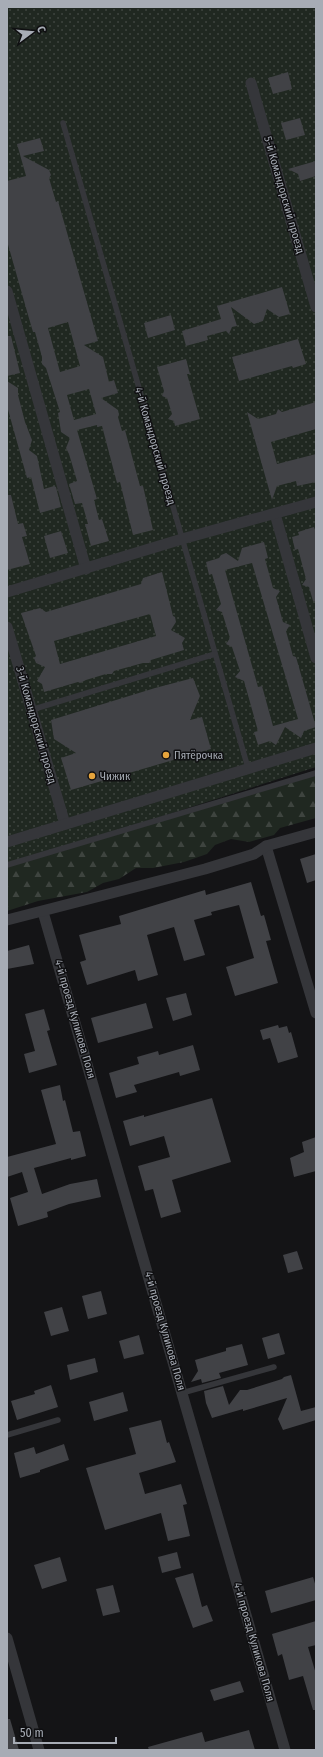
<svg xmlns="http://www.w3.org/2000/svg" width="323" height="1757" viewBox="0 0 323 1757" font-family="'Fira Sans Condensed',sans-serif">
  <defs>
    <pattern id="grass-dots" width="8" height="8" patternUnits="userSpaceOnUse"><rect width="8" height="8" fill="#202821"/><path d="M2 2h.1M6 6h.1" fill="none" stroke="#3e443f" stroke-width="1.8" stroke-linecap="round"/></pattern>
    <pattern id="forest-firs" width="22" height="20" patternUnits="userSpaceOnUse"><rect width="22" height="20" fill="#202821"/><path d="M5 1l3.5 6h-7zM16 11l3.5 6h-7z" fill="#3e443f"/></pattern>
  </defs>
  <rect width="100%" height="100%" fill="#141416"/>
  <!-- grass -->
  <path fill="url(#grass-dots)" d="M7 7H316V767L7 866Z"/>
  <!-- forest -->
  <path fill="url(#forest-firs)" d="M316 770V818L280 828 274 835 249 842 231 839 215 845 207 854 184 862 153 868H136L119 879 103 883 87 892 38 901 7 911V862L217 804Z"/>
  <!-- building -->
  <g fill="#414246" fill-rule="evenodd">
    <path d="M288 72 292 89 273 94 268 78Z"/>
    <path d="M300 118 305 135 286 140 281 123Z"/>
    <path d="M40 138 44 151 23 156 49 170 51 175 49 178 56 202 58 201 98 341 84 345 103 357 109 382 114 380 118 393 101 398 118 410 119 415 118 417 122 431 125 430 140 486H143L153 530 133 535 120 482 117 483 102 426 97 427V425L77 430 97 499 94 500 99 520 102 519 109 541 91 546 85 524H88L82 503 75 504 69 484 77 481 69 454 66 448 70 438 61 432 58 413 60 412 46 368 42 364V357L35 332H33L28 315 7 241V181L26 176 17 144ZM68 322 80 366 60 372 48 328ZM89 389 96 414 74 420 67 395Z"/>
    <path d="M316 161V176L300 181 298 174 288 169Z"/>
    <path d="M282 287 290 314 279 317 267 309 263 321 254 324 231 307 237 326 232 327 229 334 226 331 207 336 208 340 186 346 182 331 221 319 217 306Z"/>
    <path d="M171 315 175 330 148 338 144 323Z"/>
    <path d="M7 336H11L20 373 7 376Z"/>
    <path d="M298 339 306 364 293 368 292 366 239 381 232 357Z"/>
    <path d="M186 359 190 374H187L200 419 175 426 174 421 168 419 172 414 167 398 162 396 164 391 157 367Z"/>
    <path d="M7 381 18 388V395L25 422 32 440 29 450 37 456 44 489 54 486 56 487 61 507 40 513 31 477 27 478 7 406Z"/>
    <path d="M316 402V429L271 442 277 464 316 454V482L297 486 296 481 277 486 272 500 247 412 258 419 276 414 278 409 282 412Z"/>
    <path d="M7 495H11L18 524 23 523 27 536 22 537 30 564 7 570Z"/>
    <path d="M314 527 316 533V601H313L309 587 302 585 306 579 298 549 295 550 292 537 299 535 298 532Z"/>
    <path d="M61 531 68 553 50 558 44 536Z"/>
    <path d="M264 542 268 558 265 559 273 588 280 591 276 597 283 622 290 625 286 631 293 656 296 657 316 727 304 731 301 738 285 727 276 745 270 741 258 745 254 732 258 731 244 681 235 677 240 671 232 647 226 644 230 638 222 612 216 610 221 604 212 574 209 575 206 562 219 558 221 555 226 553 238 561 242 548ZM252 563 298 719 273 726 262 686 258 687 225 570Z"/>
    <path d="M162 572 173 616 175 617 176 622 171 630 185 638 182 643 184 650 151 660 149 663H143L114 671 112 674H106L86 680 80 683 78 682 44 692 42 684 37 681 45 667 36 663 34 658 36 656 21 613 40 608 46 612 100 596 141 584 143 578ZM150 614 156 636 60 664 54 641Z"/>
    <path d="M193 678 200 696 190 720 202 717 211 749 71 790 61 758 76 753 54 739 51 720 155 688Z"/>
    <path d="M316 854V880L307 883 300 859Z"/>
    <path d="M251 882 261 916 264 915 271 940 266 941 278 983 235 996 226 967 254 958 239 905 211 912 212 915 194 920 205 955 184 961 174 927 147 935 158 975 138 981 135 970 87 985 80 962 86 960 79 935 121 924 119 916 205 890 206 895Z"/>
    <path d="M29 945 34 964 7 969V951Z"/>
    <path d="M186 993 192 1015 173 1021 166 998Z"/>
    <path d="M146 1003 153 1028 98 1043 91 1018Z"/>
    <path d="M44 1009 50 1030 47 1031 57 1065 29 1073 24 1054 35 1051 25 1014Z"/>
    <path d="M278 1025 279 1028 287 1026 289 1033 291 1032 298 1057 278 1063 270 1038 263 1040 260 1030Z"/>
    <path d="M193 1045 200 1070 180 1076 179 1072 134 1085 137 1092 116 1098 109 1073 139 1064 137 1057 158 1051 159 1055Z"/>
    <path d="M60 1085 63 1101 65 1100 73 1132 80 1131 86 1156 71 1160V1158L34 1168 42 1194 70 1184 97 1179 101 1197 69 1204 47 1212 48 1217 18 1226 10 1198 28 1192 22 1172 7 1177V1157L56 1144 41 1090Z"/>
    <path d="M212 1098 231 1162 172 1180 181 1212 161 1218 153 1189 145 1191 138 1166 170 1157 164 1136 130 1146 123 1121 144 1115V1117Z"/>
    <path d="M316 1137V1171L294 1177 290 1158 304 1152 302 1142Z"/>
    <path d="M297 1251 303 1269 288 1273 283 1255Z"/>
    <path d="M101 1291 107 1314 88 1319 82 1296Z"/>
    <path d="M62 1307 69 1331 51 1336 44 1312Z"/>
    <path d="M279 1333 285 1354 268 1359 262 1338Z"/>
    <path d="M139 1335 144 1354 124 1359 119 1341Z"/>
    <path d="M242 1344 248 1365 219 1373 221 1378 202 1383 201 1379 191 1382 198 1371 195 1360 226 1351V1348Z"/>
    <path d="M95 1358 98 1372 70 1380 67 1365Z"/>
    <path d="M291 1375 301 1411 316 1407V1420L283 1430 278 1419 287 1398 243 1411V1409L212 1418 206 1403 204 1391 223 1386 229 1405 240 1390H247L282 1379 284 1377Z"/>
    <path d="M51 1385 58 1407 17 1420 11 1401 35 1394 34 1391Z"/>
    <path d="M123 1392 128 1411 94 1421 89 1402Z"/>
    <path d="M161 1420 167 1443 169 1442 176 1462 139 1473 145 1494 181 1484 187 1504 183 1505 190 1536 168 1541 161 1513 105 1530 86 1468 136 1454 129 1428Z"/>
    <path d="M64 1444 69 1460 40 1470V1472L20 1478 14 1453 34 1447 36 1454Z"/>
    <path d="M177 1552 181 1568 162 1573 158 1557Z"/>
    <path d="M60 1557 67 1581 42 1589 34 1565Z"/>
    <path d="M193 1573 202 1607 207 1605 213 1621 193 1628 175 1578Z"/>
    <path d="M313 1577 316 1587V1600L271 1613 265 1591Z"/>
    <path d="M113 1585 120 1612 103 1616 96 1589Z"/>
    <path d="M316 1621V1645L308 1647 316 1674V1710H313L303 1676 289 1680 282 1654 278 1656 272 1634Z"/>
    <path d="M240 1681 244 1692 214 1701 210 1690Z"/>
    <path d="M7 1719H10L19 1750H7Z"/>
    <path d="M249 1730 255 1750H149L148 1747 202 1732 205 1742Z"/>
  </g>
  <g fill="none" stroke-linecap="round" stroke-linejoin="round">
    <!-- service -->
    <g stroke="#35363a" stroke-width="5.5">
      <path d="M63 123 248 768"/>
      <path d="M31 710 215 654"/>
      <path d="M7 865 316 773"/>
      <path d="M182 1393 274 1367"/>
      <path d="M7 1435 58 1420"/>
    </g>
    <!-- minor -->
    <g stroke="#35363a" stroke-width="11">
      <path d="M251 83 316 307"/>
      <path d="M7 291 86 569"/>
      <path d="M275 514 316 658"/>
      <path d="M7 592 182 539 316 502"/>
      <path d="M7 627 65 824"/>
      <path d="M7 842 316 748"/>
      <path d="M266 846 316 1013"/>
      <path d="M43 912 285 1750"/>
      <path d="M7 920 205 869 254 854 266 846 316 832"/>
      <path d="M7 1638 39 1750"/>
    </g>
  </g>
  <!-- markers -->
  <g fill="#e6a43c" stroke="#0f0f11" stroke-width="1.5">
    <circle cx="166" cy="755" r="4"/>
    <circle cx="92" cy="776" r="4"/>
  </g>
  <g text-anchor="middle" dominant-baseline="central" stroke-width="3" stroke-linejoin="round" paint-order="stroke">
    <!-- street labels -->
    <g font-size="11" fill="#a7acb5" stroke="#0f0f11">
      <text transform="translate(284 195) rotate(74)">5-й Командорский проезд</text>
      <text transform="translate(155 446) rotate(74)">4-й Командорский проезд</text>
      <text transform="translate(36 725) rotate(74)">3-й Командорский проезд</text>
      <text transform="translate(75 1019) rotate(74)">4-й проезд Куликова Поля</text>
      <text transform="translate(165 1331) rotate(74)">4-й проезд Куликова Поля</text>
      <text transform="translate(254 1642) rotate(74)">4-й проезд Куликова Поля</text>
    </g>
    <!-- poi labels -->
    <g font-size="11" fill="#a7acb5" stroke="#0f0f11" text-anchor="start">
      <text x="174" y="755">Пятёрочка</text>
      <text x="100" y="776">Чижик</text>
    </g>
  </g>
  <!-- border -->
  <rect width="323" height="1757" fill="none" stroke="#a7acb5" stroke-width="16"/>
  <!-- north arrow -->
  <g transform="translate(32 32) rotate(74)" stroke="#0f0f11" stroke-width="3" paint-order="stroke">
  <path d="M0-3L7 15L0 10L-7 15Z" fill="#a7acb5"/>
  <text y="-6" font-size="11" font-weight="bold" text-anchor="middle" fill="#a7acb5">С</text>
  </g>
  <!-- scale -->
  <path d="M14 1737v6h102v-6" fill="none" stroke="#a7acb5" stroke-width="2"/>
  <text x="20" y="1737" font-size="12" fill="#a7acb5" stroke="#0f0f11" stroke-width="3" paint-order="stroke">50 m</text>
</svg>
